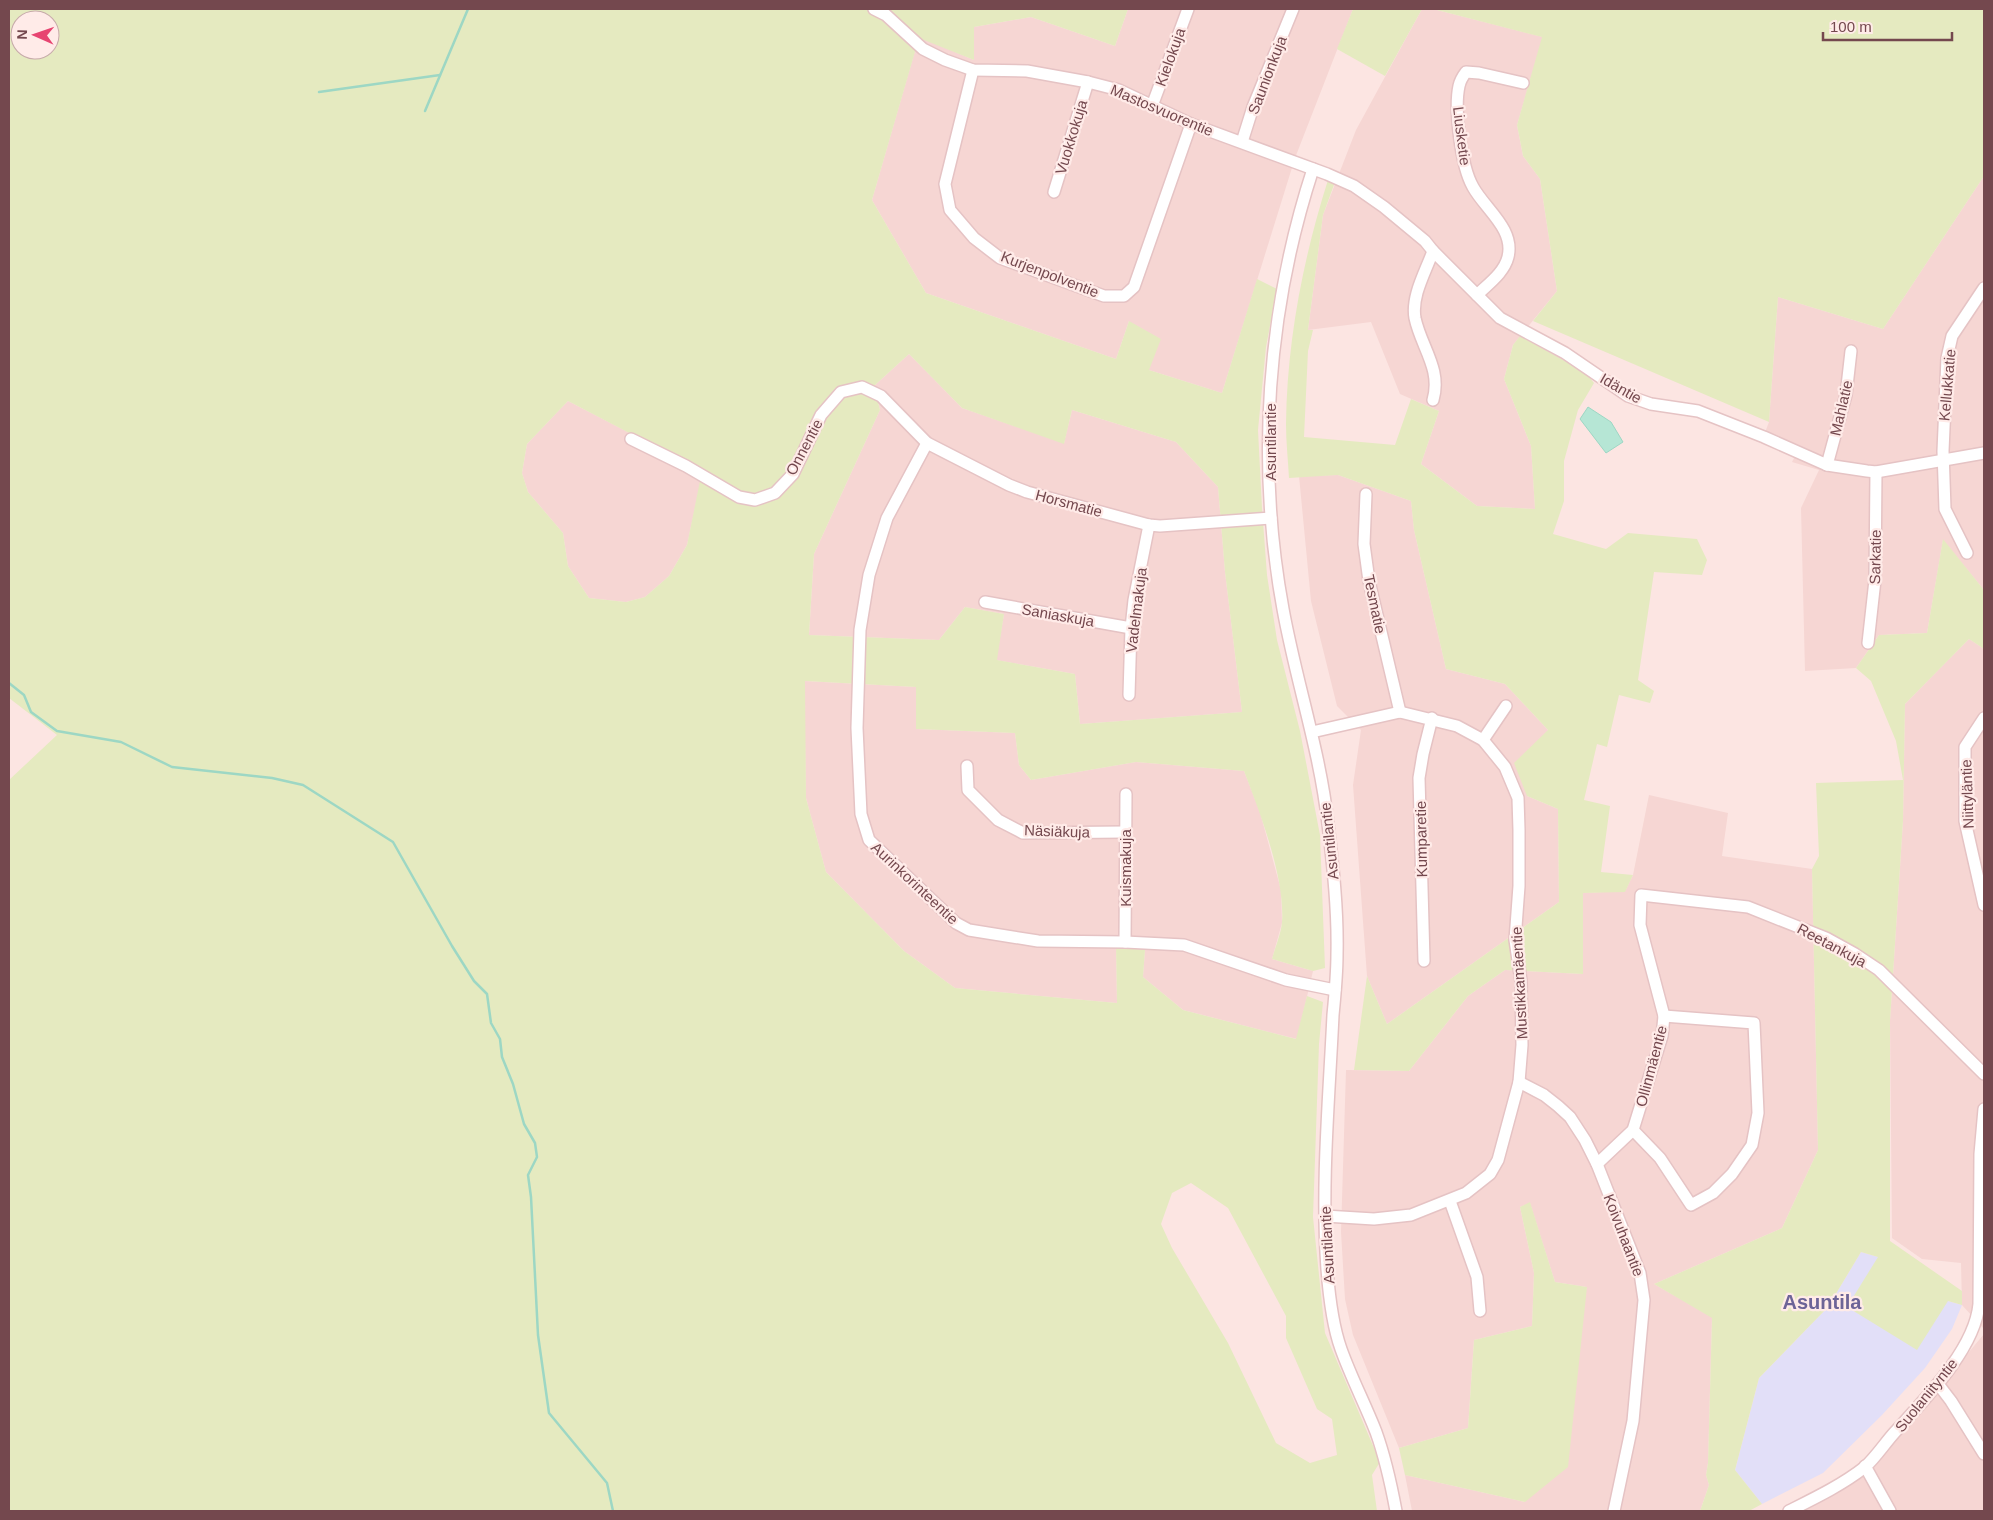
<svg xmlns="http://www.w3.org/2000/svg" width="1993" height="1520" viewBox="0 0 1993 1520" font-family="Arial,sans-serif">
  <rect width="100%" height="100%" fill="#fce5e2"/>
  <!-- residential -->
  <g fill="#f6d6d3">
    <path d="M1128 9H1353L1295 158 1222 393 1149 370 1129 321 1116 359 926 293 872 200 919 37 974 60V27L1031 17 1115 46Z"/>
    <path d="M1422 9H1433L1543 37 1517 125 1523 156 1540 179 1557 291 1513 345 1504 379 1531 446 1535 509 1477 506 1421 464 1439 411 1400 394 1371 322 1308 330 1323 215 1356 130Z"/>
    <path d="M1984 176V590L1943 540 1927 633 1879 635 1856 668 1805 671 1801 508 1819 470 1792 462 1795 456 1761 443 1769 422 1778 297 1883 329Z"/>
    <path d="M909 354 962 408 1064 443 1072 410 1176 442 1218 487 1225 572 1242 712 1080 724 1075 674 996 660 1004 614 965 607 939 640 809 635 814 554 880 410 874 386Z"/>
    <path d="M568 401 703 471 687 545 669 576 645 597 626 602 589 598 568 566 563 533 528 492 522 473 527 444Z"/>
    <path d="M1338 475 1411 501 1414 530 1446 669 1505 684 1548 730 1527 796 1558 809 1559 902 1387 1024 1367 976 1353 785 1361 730 1337 706 1311 601 1299 476Z"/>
    <path d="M1969 639 1984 649V1329L1962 1305 1961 1263 1922 1259 1892 1238 1890 1021 1903 821 1905 704Z"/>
    <path d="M804 681 916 687V729L1015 733 1019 765 1031 780 1136 762 1244 771 1260 812 1281 890 1282 923 1272 959 1313 971 1297 1039 1183 1010 1143 977 1145 950 1116 948 1117 1003 955 988 904 951 826 872 806 798Z"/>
    <path d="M1649 795 1728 813 1722 856 1812 869 1818 1150 1782 1228 1654 1284 1712 1317 1708 1463 1706 1475 1709 1485 1700 1511H1412L1405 1475 1525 1502 1587 1287 1555 1282 1530 1203 1520 1207 1534 1273 1532 1326 1474 1340 1468 1428 1399 1448 1353 1335 1345 1299 1341 1232 1346 1070 1409 1071 1468 996 1505 970 1583 974V893L1625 891 1633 875Z"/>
    <path d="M1984 1334V1511H1801L1874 1466Z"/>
  </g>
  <!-- education -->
  <path fill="#e2dff8" d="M1861 1252 1878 1257 1948 1301 1962 1305 1952 1329 1925 1368 1882 1415 1823 1473 1762 1504 1735 1470 1759 1378 1828 1307Z"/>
  <!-- green -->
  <g fill="#e5eac0" fill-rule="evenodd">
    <path d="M9 9H1128L1115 46 1031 17 974 27V60L919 38 872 200 926 293 1116 359 1129 321 1161 339 1149 370 1222 393 1257 279 1277 289 1266 347 1258 430 1262 508 1267 575 1277 640 1300 731 1320 835 1325 968 1313 971 1272 959C1275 947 1281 934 1282 922 1285 877 1260 813 1244 771L1136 762 1031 780 1019 765 1015 733 916 729V687L805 681 806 798 826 872 904 951 955 988 1117 1003 1116 947 1145 950 1143 977 1183 1010 1296 1039 1307 996 1323 1002 1319 1044 1313 1217 1325 1333 1380 1462 1372 1475 1377 1511H9V780L57 735 9 698ZM20 20H50V50H20ZM909 354 962 408 1064 444 1072 410 1176 442 1218 487 1225 572 1242 712 1080 724 1075 674 997 660 1004 614 965 607 939 640 809 635 814 554 880 410 874 386ZM568 401 702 471 687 545 669 576 645 597 626 602 589 598 568 566 563 533 528 492 522 473 527 444ZM1191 1183 1228 1208 1286 1316V1338L1317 1409 1332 1419 1337 1455 1310 1463 1276 1443 1228 1343 1172 1248 1161 1224 1172 1193Z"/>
    <path d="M1353 9H1422L1385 76 1337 49Z"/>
    <path d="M1433 9H1984V176L1883 329 1778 297 1769 422 1533 321 1557 291 1540 179 1523 156 1517 125 1542 37Z"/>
    <path d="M1328 180 1335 182 1323 215 1308 330H1313L1308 351 1304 437 1395 445 1411 399 1439 411 1421 464 1477 506 1535 509 1531 446 1504 379 1513 345 1520 336 1585 372 1594 383 1578 410 1564 461V501L1553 534 1606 549 1628 533 1697 539 1707 560 1702 575 1654 572 1638 680 1654 691 1650 703 1619 695 1607 747 1597 744 1584 800 1610 806 1601 872 1633 875 1625 892 1583 893V974L1505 970 1468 996 1409 1071 1354 1070 1367 976 1387 1024 1559 902 1558 809 1527 796 1514 763 1548 730 1505 684 1446 669 1414 530 1411 501 1338 475 1289 478C1288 460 1286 442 1286 424 1287 341 1303 259 1328 180Z"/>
    <path d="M1943 539 1984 590V649L1969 639 1905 704 1903 821 1890 1021V1241L1962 1291V1305L1948 1301 1917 1350 1847 1307 1878 1257 1861 1252 1828 1307 1759 1378 1735 1470 1762 1504 1749 1511H1700L1709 1485 1706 1475 1708 1463 1712 1318 1654 1284 1782 1228 1818 1150 1812 869 1819 856 1816 783 1903 780 1896 741 1871 681 1856 668 1879 635 1927 633Z"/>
    <path d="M1530 1202 1555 1282 1587 1287 1568 1467 1525 1502 1405 1475 1399 1448 1468 1428 1474 1340 1532 1326 1534 1273 1520 1207Z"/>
  </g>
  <!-- water -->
  <path fill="#b6e6d5" stroke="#9dd7c4" d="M1588 407 1611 422 1623 442 1606 453 1580 419Z"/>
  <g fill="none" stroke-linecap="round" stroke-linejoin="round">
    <!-- stream -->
    <g stroke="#9dd7c4" stroke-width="2.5">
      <path d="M319 92 440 75"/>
      <path d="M425 111 468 9"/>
      <path d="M9 683 24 695 31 712 57 731 121 742 172 767 272 778 303 785 393 842 452 946 474 981 487 994 491 1023 500 1039 502 1057 513 1084 524 1124 535 1143 537 1157 528 1175 531 1197 538 1335 549 1413 607 1483 613 1511"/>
    </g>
    <!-- minor casing -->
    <g stroke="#e5c3c4" stroke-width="14">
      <g id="minor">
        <path d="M874 9 886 15 923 49 945 60 973 70 1027 71 1088 82 1119 90 1191 124 1327 174 1354 186 1384 207 1425 241 1433 251 1500 318 1565 353 1628 396 1651 404 1698 411 1764 437 1827 465 1867 471 1876 472 1984 453"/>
        <path d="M973 70 945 184 950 210 974 238 1000 258 1104 296H1124L1134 287 1191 124"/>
        <path d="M1152 106 1188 9"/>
        <path d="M1242 142 1253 107 1293 9"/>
        <path d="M1313 169C1267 310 1256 463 1283 609 1296 681 1320 751 1328 824 1333 866 1338 911 1337 954 1337 974 1335 995 1333 1015 1329 1100 1321 1184 1327 1269 1329 1295 1332 1324 1341 1349 1351 1377 1365 1404 1376 1432 1385 1457 1391 1484 1396 1511"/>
        <path d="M1054 192 1088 82"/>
        <path d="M1477 295C1488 284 1504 273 1508 257 1515 229 1485 209 1473 187 1461 166 1454 109 1459 86 1460 81 1463 76 1466 72L1479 73 1523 83"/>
        <path d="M1433 400C1442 369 1421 347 1415 318 1411 296 1426 271 1433 251"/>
        <path d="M631 439 686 466 739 497 755 500 775 493 793 474 821 415 841 392 862 387 881 396 927 443 1009 485 1027 492 1149 525 1160 526 1271 518"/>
        <path d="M927 443 887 518 869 575 860 630 857 728 861 814 869 840 956 923 969 930 1038 941 1125 942 1184 945 1286 980 1335 990"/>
        <path d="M1827 465 1846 395 1851 351"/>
        <path d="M1366 494 1364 544 1369 581 1400 712"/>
        <path d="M1967 553 1945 509 1943 451 1947 358 1952 336 1984 288"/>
        <path d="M985 602 1131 628"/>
        <path d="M1868 643 1875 580 1876 472"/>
        <path d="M1129 695 1131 628 1134 600 1149 525"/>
        <path d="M1984 718 1965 747V821L1984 905"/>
        <path d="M1312 732 1400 712 1457 726 1483 740 1505 767 1518 798 1519 830V886L1515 940 1521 981 1522 1045 1519 1082 1498 1160 1490 1174 1466 1193 1411 1215 1374 1219 1325 1216"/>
        <path d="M1483 740 1506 706"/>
        <path d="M967 766 968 790 998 820 1023 833 1125 832"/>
        <path d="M1125 942 1126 794"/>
        <path d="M1424 961 1419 778 1423 754 1432 718"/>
        <path d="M1519 1082 1544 1095 1558 1106 1570 1117 1585 1140 1597 1164 1640 1273 1644 1300 1633 1421 1614 1511"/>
        <path d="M1633 1130 1660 1158 1691 1205 1713 1193 1732 1174 1752 1145 1758 1113 1754 1023 1664 1016"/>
        <path d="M1597 1164 1633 1130 1662 1036 1664 1016 1640 925 1641 895 1748 907 1826 938 1855 954 1879 970 1984 1074"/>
        <path d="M1450 1201 1477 1277 1480 1311"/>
        <path d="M1938 1384 1951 1401 1984 1454"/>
        <path d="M1865 1466 1890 1511"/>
        <path d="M1789 1511C1815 1498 1842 1485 1865 1467 1876 1457 1885 1443 1895 1432 1925 1399 1975 1349 1979 1304L1980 1154 1984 1109"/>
      </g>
    </g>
    <!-- minor -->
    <use href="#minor" stroke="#fff" stroke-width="11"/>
  </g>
  <g text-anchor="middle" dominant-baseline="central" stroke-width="4.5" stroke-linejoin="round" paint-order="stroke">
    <!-- street labels -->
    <g font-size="15" fill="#74484e" stroke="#ffebe8">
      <text transform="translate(1170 57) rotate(-70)">Kielokuja</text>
      <text transform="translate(1267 75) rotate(-69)">Saunionkuja</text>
      <text transform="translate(1162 110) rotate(23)">Mastosvuorentie</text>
      <text transform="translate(1462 136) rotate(83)">Liusketie</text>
      <text transform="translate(1071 137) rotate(-73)">Vuokkokuja</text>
      <text transform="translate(1050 274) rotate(21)">Kurjenpolventie</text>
      <text transform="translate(1947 385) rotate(-85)">Kellukkatie</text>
      <text transform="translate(1621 388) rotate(30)">Idäntie</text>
      <text transform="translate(1841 408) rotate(-77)">Mahlatie</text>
      <text transform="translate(1270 442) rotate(-90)">Asuntilantie</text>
      <text transform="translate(804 447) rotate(-62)">Onnentie</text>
      <text transform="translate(1069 503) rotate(15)">Horsmatie</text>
      <text transform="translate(1875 557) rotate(-89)">Sarkatie</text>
      <text transform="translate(1375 604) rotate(78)">Tesmatie</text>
      <text transform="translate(1136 610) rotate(-83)">Vadelmakuja</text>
      <text transform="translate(1058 615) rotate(10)">Saniaskuja</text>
      <text transform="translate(1967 794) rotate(-92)">Niittyläntie</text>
      <text transform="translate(1057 831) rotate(2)">Näsiäkuja</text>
      <text transform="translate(1421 839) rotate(-91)">Kumparetie</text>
      <text transform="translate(1329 841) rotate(-96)">Asuntilantie</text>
      <text transform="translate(1125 868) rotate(-90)">Kuismakuja</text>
      <text transform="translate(915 883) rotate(43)">Aurinkorinteentie</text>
      <text transform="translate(1832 945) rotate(28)">Reetankuja</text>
      <text transform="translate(1519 983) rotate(-93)">Mustikkamäentie</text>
      <text transform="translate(1651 1066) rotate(-75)">Ollinmäentie</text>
      <text transform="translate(1624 1235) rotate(69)">Koivuhaantie</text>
      <text transform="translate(1327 1245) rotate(-93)">Asuntilantie</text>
      <text transform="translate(1926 1395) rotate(-51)">Suolaniityntie</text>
    </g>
    <!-- district labels -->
    <g font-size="20" font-weight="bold" fill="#6d6497" stroke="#ffebe8">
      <text x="1822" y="1302">Asuntila</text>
    </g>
  </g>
  <!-- border -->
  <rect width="1993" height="1520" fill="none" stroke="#74484e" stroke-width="20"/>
  <!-- north arrow -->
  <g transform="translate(35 35) rotate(272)"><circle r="24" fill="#ffebe8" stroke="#c7aaaa"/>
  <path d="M0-4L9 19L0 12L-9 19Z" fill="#e74571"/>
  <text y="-8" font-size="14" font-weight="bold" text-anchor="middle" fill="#74484e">N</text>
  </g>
  <!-- scale -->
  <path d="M1823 32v8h129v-8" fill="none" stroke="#74484e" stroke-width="2.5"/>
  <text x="1830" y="32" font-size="15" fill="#74484e" stroke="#ffebe8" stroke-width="4" paint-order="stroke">100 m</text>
</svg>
